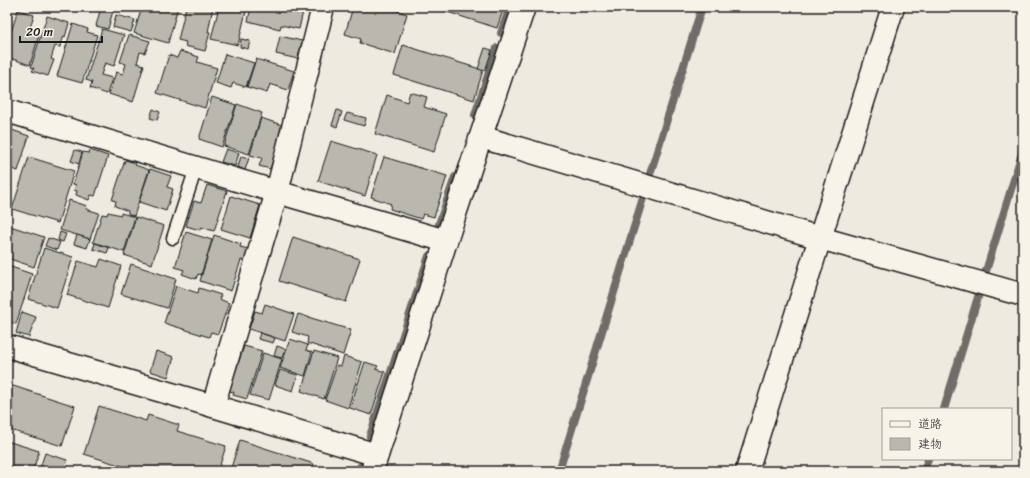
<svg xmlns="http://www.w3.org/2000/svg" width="1030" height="478" viewBox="0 0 1030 478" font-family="Sriracha,'Klee One',sans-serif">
  <rect width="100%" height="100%" fill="#eeeae0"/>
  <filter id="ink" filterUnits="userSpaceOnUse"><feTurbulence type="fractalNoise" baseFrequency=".025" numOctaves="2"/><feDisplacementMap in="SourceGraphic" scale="8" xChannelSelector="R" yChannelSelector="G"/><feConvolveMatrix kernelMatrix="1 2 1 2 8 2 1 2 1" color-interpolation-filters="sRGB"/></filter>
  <g filter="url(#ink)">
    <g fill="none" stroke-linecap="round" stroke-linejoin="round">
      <!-- stream -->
      <g stroke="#6f6d69" stroke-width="8">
        <path d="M501 33 510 7"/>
        <path d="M475 115 497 48"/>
        <path d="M650 174 702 7"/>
        <path d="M439 224 455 177"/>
        <path d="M986 271 1023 150"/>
        <path d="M944 409 978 297"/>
        <path d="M370 436 429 256"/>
        <path d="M358 471 360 467"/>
        <path d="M559 471 643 198"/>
        <path d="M924 471 928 459"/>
      </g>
    </g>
    <!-- building -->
    <g fill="#bab7af" stroke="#1c1c1c">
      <path d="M101 7H114L108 29 96 26Z"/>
      <path d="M142 7H178L168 43 134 33Z"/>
      <path d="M186 7H213L208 32H210L205 51 185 46 186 42 178 40Z"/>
      <path d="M219 7H247L238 45 211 39Z"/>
      <path d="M251 7H304L299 29 281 25 280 29 248 21Z"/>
      <path d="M353 7H358L365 9 366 7H386L407 14 395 54 360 43 361 39 345 34Z"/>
      <path d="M432 7H504L497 28Z"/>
      <path d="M18 10 34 15 29 31 39 35 30 65 7 57V45Z"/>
      <path d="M116 15 135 20 131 32 113 27Z"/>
      <path d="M47 16 69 23 65 37 64 36 60 47 55 46 51 59 54 60 48 76 32 71 34 68 31 67Z"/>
      <path d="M73 24 88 29 87 32 97 35 82 83 57 76Z"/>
      <path d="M102 29 124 35 114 66 105 63 101 75 112 78 107 94 90 88 92 82 86 80Z"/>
      <path d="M129 35 150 41 145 53 140 52 137 63 144 65 133 102 109 94 116 72 123 74 126 64 120 62Z"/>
      <path d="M280 36 302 41 298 59 276 54Z"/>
      <path d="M241 39 250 41 248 49 240 47Z"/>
      <path d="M403 45 483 70 474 100 394 75Z"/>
      <path d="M485 48 492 50 485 71 478 69Z"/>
      <path d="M180 51 199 57 197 62 217 68 205 108 157 93 169 55 177 58Z"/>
      <path d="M225 54 254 63 246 87 233 83 231 88 216 83Z"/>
      <path d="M256 59 294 71 288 90 270 84 267 93 247 87Z"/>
      <path d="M410 92 427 97 424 107 446 114 434 152 375 134 387 95 407 102Z"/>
      <path d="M212 97 236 105 222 147 199 139Z"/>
      <path d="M237 104 262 113 249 154 224 146Z"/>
      <path d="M153 109 160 112 157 120 150 118Z"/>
      <path d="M337 110 342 112 337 127 332 125Z"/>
      <path d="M347 113 366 118 364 126 344 120Z"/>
      <path d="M261 118 285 126 270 169 259 166 262 158 250 155Z"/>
      <path d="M7 123 13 125 12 130 29 136 18 171 7 167Z"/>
      <path d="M331 141 377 155 365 196 318 181Z"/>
      <path d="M226 149 239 153 235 166 221 162Z"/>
      <path d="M75 150 82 152 79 164 71 161Z"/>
      <path d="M90 150 108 156 95 196 91 195 89 200 76 195 77 191 74 190 76 185 73 184 83 152 89 153Z"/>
      <path d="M241 156 249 158 245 170 238 167Z"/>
      <path d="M29 157 74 171 58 223 12 209Z"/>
      <path d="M384 157 447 176 434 217 423 214 421 219 390 209 391 204 371 197Z"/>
      <path d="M125 160 136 163 135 165 149 170 134 216 128 214V211L115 206 116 201 112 200Z"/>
      <path d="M150 169 171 176 167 187 173 189 166 211 139 202Z"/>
      <path d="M207 185 227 191 214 231 201 227 200 230 186 226 194 201 201 203Z"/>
      <path d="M231 196 260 205 250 238 221 229Z"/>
      <path d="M69 200 87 206 86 209 99 213 90 239 60 230Z"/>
      <path d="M108 212 121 215V213L135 217 124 252 93 242 102 214 107 215Z"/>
      <path d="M136 217 164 226 152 264 124 255Z"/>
      <path d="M7 225 44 237 34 267 7 258Z"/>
      <path d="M60 232 66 234 63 242 58 240Z"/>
      <path d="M186 232 212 240 201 275 198 274 196 279 182 274 184 270 175 267Z"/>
      <path d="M77 235 90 239 87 248 74 244Z"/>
      <path d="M214 235 241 244 240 247 249 249 245 261 241 260 231 291 200 281Z"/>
      <path d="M293 237 360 259 346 302 279 281Z"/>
      <path d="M48 238 60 242 57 250 45 246Z"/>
      <path d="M95 243 109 248 107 253 93 249Z"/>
      <path d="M44 248 73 257 57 308 28 299Z"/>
      <path d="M101 259 121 266 108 308 67 295 78 261 98 267Z"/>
      <path d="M131 264 176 279 167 308 121 294Z"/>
      <path d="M8 266 32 274 16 324 7 321V269Z"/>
      <path d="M176 286 198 293 199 288 221 295 219 299 229 303 218 334 211 332 209 337 164 323Z"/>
      <path d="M265 304 294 314 285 341 249 329 255 311 262 313Z"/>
      <path d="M22 312 36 317 29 337 16 333Z"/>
      <path d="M298 314 351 330 343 355 307 343 308 337 292 332Z"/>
      <path d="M260 333 275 338 273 343 258 339Z"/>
      <path d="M290 339 308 345 306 350 312 352 305 376 280 368Z"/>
      <path d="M244 346 262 351 247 399 233 395 234 392 229 391Z"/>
      <path d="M277 346 285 349 282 358 274 356Z"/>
      <path d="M156 351 174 357 168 377 150 371Z"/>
      <path d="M314 351 337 358 324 399 301 391Z"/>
      <path d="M263 353 282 359 269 400 250 395Z"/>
      <path d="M344 356 362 362 348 408 325 400 337 365 341 366Z"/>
      <path d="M365 362 378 366 376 369 385 372 371 415 350 408Z"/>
      <path d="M280 370 298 375 293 391 275 385Z"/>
      <path d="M7 384 75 406 62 446 7 429Z"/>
      <path d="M99 406 146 421 148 415 179 425 177 431 226 446 218 471H138L135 470 134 471H122L120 470 122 466 84 454Z"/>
      <path d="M240 440 314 464 311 471H230Z"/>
      <path d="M7 441 39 451 33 471H7Z"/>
      <path d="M45 453 67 460 63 471H39Z"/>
    </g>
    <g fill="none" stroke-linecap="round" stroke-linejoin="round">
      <!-- lane casing -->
      <g stroke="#1c1c1c" stroke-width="15">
        <path id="lane" d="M173 238 196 168"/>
      </g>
      <!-- street casing -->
      <g stroke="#1c1c1c" stroke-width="25">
        <g id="street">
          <path d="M323 7 277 192 446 241"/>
          <path d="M7 111 277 192 213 406"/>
          <path d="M481 137 820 238 1023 295"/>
          <path d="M7 346 213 406 377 455"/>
          <path d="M372 471 446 241 524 7"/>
          <path d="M747 471 820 238 893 7"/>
        </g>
      </g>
      <!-- lane -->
      <use href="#lane" stroke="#f7f3e8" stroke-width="12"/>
      <!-- street -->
      <use href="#street" stroke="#f7f3e8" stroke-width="22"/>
    </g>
  </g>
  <!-- margin -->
  <rect width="1030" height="478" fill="none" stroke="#f7f3e8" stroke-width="24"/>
  <rect x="12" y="12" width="1006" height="454" fill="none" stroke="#1c1c1c" stroke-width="1.5" filter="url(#ink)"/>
  <!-- legend -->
  <rect x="882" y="408" width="130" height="52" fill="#f7f3e8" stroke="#9f9d96"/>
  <rect x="890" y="421" width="20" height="6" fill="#f7f3e8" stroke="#9f9d96"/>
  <text x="918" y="428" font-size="12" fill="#1c1c1c">道路</text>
  <rect x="890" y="438" width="20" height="12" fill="#bab7af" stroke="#9f9d96"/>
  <text x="918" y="448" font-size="12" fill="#1c1c1c">建物</text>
  <!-- scale -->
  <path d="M20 36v6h82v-6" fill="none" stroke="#1c1c1c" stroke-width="2"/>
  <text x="26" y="36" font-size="12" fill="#1c1c1c" stroke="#f7f3e8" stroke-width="3" paint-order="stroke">20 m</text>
</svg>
